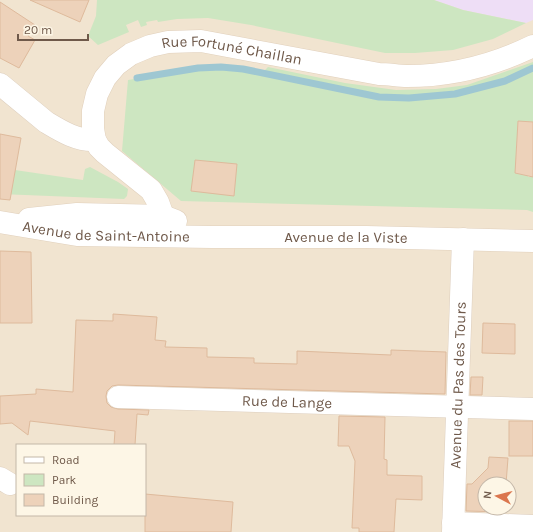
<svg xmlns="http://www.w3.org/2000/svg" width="533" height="532" viewBox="0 0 533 532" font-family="Karla,sans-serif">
  <rect width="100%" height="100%" fill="#faf2e1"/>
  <!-- residential -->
  <path fill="#f1e4d0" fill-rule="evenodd" d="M0 0H533V532H0ZM17 445H145V515H17ZM485 484H509V508H485Z"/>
  <!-- education -->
  <path fill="#eedef6" d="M434 0H533V20L526 23 463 10Z"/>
  <!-- green -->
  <g fill="#cde6c1">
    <path d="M97 0H434L463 10 526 23 493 39 453 50 415 53H385L251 25 208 18 177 19 158 22 157 20 146 22 147 25 141 27 138 20 126 25 129 32 98 45 88 36 96 16Z"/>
    <path d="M533 62V142L517 139 516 158 529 172 528 177H533V212L527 210 181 201 122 151 128 80 196 69 219 68 244 71 261 74 268 67 345 83 396 90 436 89 467 85Z"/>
    <path d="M90 167 118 182 128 189 127 196 124 199 0 194 12 179 15 170 83 180 85 169Z"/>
  </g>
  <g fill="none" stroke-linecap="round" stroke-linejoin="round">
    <!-- stream -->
    <path stroke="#9ec7d2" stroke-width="7" d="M137 78 198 68 221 67 243 69 379 97 409 98 455 94 505 81 533 68"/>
  </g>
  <!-- building -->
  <g fill="#edd2ba" stroke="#deba9c">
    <path d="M30 0H89L80 22Z"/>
    <path d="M0 2 35 25 28 36 35 40 19 68 0 58Z"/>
    <path d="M518 121 533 122V177L515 173Z"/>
    <path d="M0 134 21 138 10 200 0 199Z"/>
    <path d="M195 160 237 164 234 196 191 191Z"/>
    <path d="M0 251 31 252 32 323H0Z"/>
    <path d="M113 314 157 317 155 340 166 341 165 347 207 348V357L254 358V363L297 364V351L391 355V350L446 352 445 394 118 385 112 386 107 391 106 396 107 403 111 407 118 409 149 410 148 415 137 414 135 445H114L115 431 30 421 28 435 12 423 0 424V396L36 394V389L73 392 76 320 113 321Z"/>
    <path d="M483 323 515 324V354L482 353Z"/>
    <path d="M471 377H483L482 395H470Z"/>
    <path d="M339 416 385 417 384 459 387 460V475L422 476V500L396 499 394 532H359V528H352L355 461 349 446H338Z"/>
    <rect x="509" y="421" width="24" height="35"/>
    <path d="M489 457 508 458 506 484H485V508H506V512L466 511 467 484H472L488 468Z"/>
    <path d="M145 494 233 502 231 532H145Z"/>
  </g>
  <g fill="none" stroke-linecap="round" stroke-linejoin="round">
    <!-- street casing -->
    <g stroke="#ddcebe" stroke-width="23">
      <g id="street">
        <path d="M0 84 46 122C61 131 77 141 95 140"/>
        <path id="s1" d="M118 397 533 409"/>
        <path d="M0 478 10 484"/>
        <path d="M453 523 533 526"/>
        <path id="s2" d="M453 532 463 239"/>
      </g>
    </g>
    <!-- secondary casing -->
    <g stroke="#e1d0bc" stroke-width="23">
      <g id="secondary">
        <path id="s3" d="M163 216 158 202 151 190 105 153 99 147 95 140 93 129V111L97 94 105 78 116 65 131 54 150 46 168 42 201 41 379 74C389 74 398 76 407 76 451 76 494 65 533 46"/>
        <path d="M29 219 77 214 163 216 176 221"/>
        <path id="s4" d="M0 222 77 235 212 237H366L533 241"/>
      </g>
    </g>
    <!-- street -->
    <use href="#street" stroke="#fff" stroke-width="22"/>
    <!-- secondary -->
    <use href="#secondary" stroke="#fff" stroke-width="22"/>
  </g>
  <g text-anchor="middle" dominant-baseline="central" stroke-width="3.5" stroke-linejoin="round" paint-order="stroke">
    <!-- street labels -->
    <g font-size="15" fill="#6f594a" stroke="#fdf6e6">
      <text stroke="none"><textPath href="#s3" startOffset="308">Rue Fortuné Chaillan</textPath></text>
      <text stroke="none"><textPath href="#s4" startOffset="107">Avenue de Saint-Antoine</textPath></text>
      <text stroke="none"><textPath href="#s4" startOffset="347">Avenue de la Viste</textPath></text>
      <text stroke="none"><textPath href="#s2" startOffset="147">Avenue du Pas des Tours</textPath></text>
      <text stroke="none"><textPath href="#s1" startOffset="169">Rue de Lange</textPath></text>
    </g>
  </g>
  <!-- legend -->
  <rect x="16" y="444" width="130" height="72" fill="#fdf6e6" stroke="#c4b7a8"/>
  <rect x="24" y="457" width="20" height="6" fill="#ffffff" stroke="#c4b7a8"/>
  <text x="52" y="464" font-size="12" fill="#6f594a">Road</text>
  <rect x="24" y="474" width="20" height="12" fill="#cde6c1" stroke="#c4b7a8"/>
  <text x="52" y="484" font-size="12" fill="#6f594a">Park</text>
  <rect x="24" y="494" width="20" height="12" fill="#edd2ba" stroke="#c4b7a8"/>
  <text x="52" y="504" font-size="12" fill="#6f594a">Building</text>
  <!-- north arrow -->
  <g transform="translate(497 496) rotate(277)"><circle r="19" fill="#fdf6e6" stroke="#c4b7a8"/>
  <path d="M0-3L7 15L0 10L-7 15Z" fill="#db764e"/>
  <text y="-6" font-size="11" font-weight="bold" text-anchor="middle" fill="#6f594a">N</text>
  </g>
  <!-- scale -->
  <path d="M18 34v6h70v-6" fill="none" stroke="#6f594a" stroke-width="2"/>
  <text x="24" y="34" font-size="12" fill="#6f594a" stroke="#fdf6e6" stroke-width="3" paint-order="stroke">20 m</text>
</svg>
